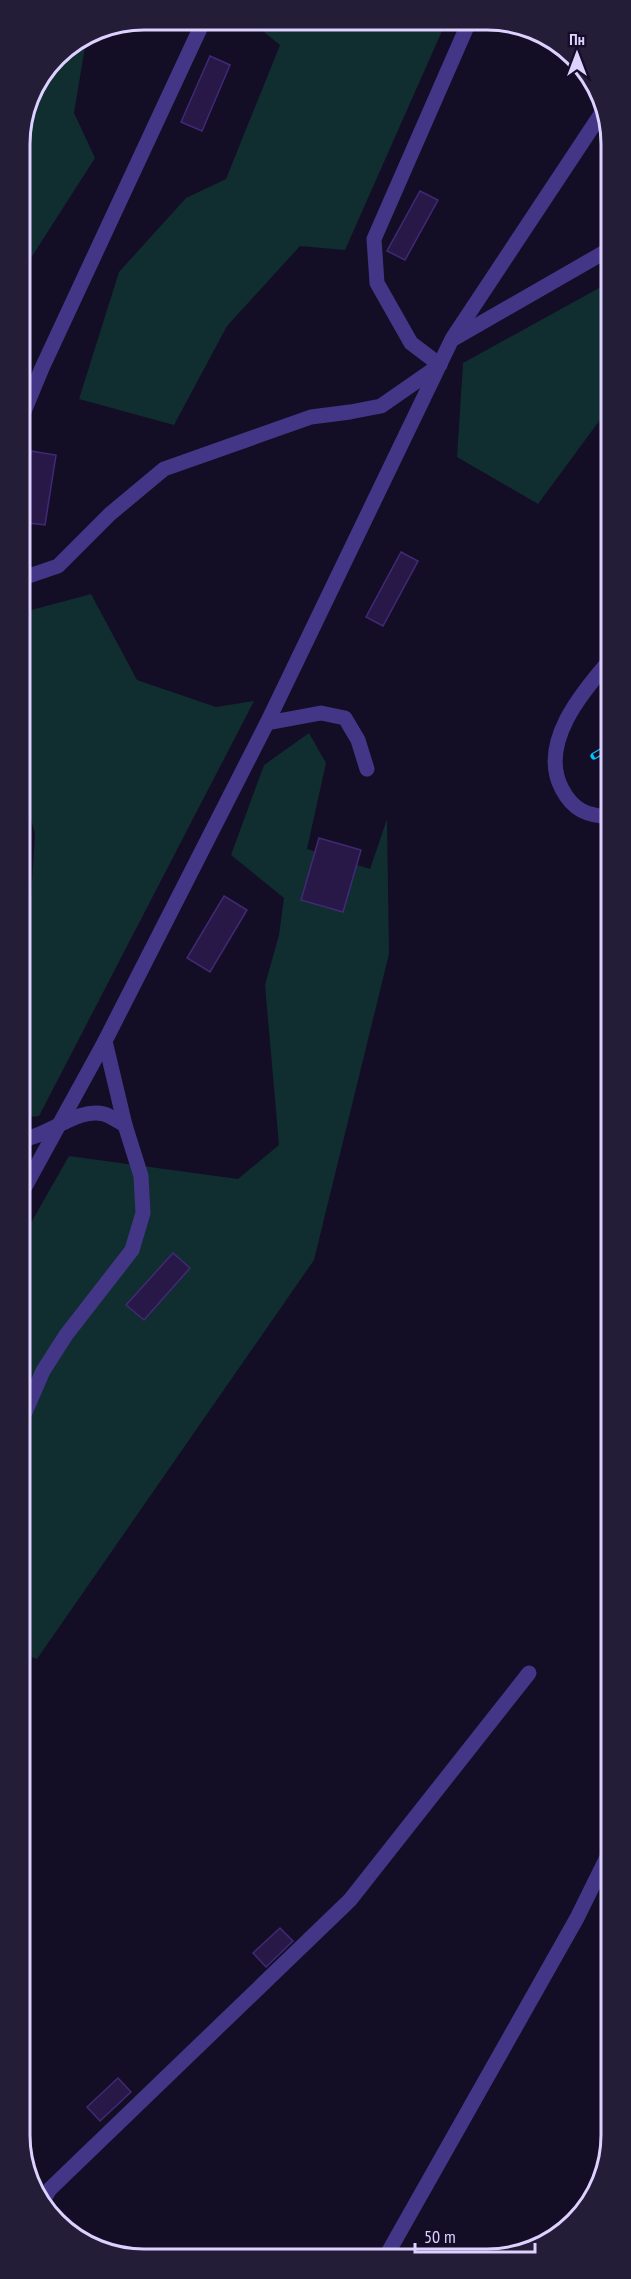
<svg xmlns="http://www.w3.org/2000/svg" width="631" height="2279" viewBox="0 0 631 2279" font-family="'PT Sans Narrow',sans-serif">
  <rect width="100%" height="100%" fill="#140d26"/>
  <!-- green -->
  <g fill="#102d30">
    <path d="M249 20 446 22 345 250 300 246 227 326 174 425 79 399 119 272 186 198 226 179 280 45Z"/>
    <path d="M87 35 74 113 95 158 20 275V136L32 89 56 56Z"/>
    <path d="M610 282 611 405 538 504 457 457 463 363Z"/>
    <path d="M91 594 137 680 216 707 254 701 39 1116 20 1118V899L31 900 35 833 25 800 20 798V613Z"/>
    <path d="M309 733 326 763 307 849 370 869 387 819 389 954 314 1260 37 1659 20 1653V1242L69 1156 238 1179 279 1145 265 985 279 935 284 898 231 855 264 765Z"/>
  </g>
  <!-- building -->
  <g fill="#281847" stroke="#412975" stroke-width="1.5">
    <path d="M210 56 230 65 202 131 181 122Z"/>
    <path d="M420 191 438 200 405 260 387 251Z"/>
    <path d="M31 451 56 455 45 525 20 522Z"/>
    <path d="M401 552 418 561 383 626 366 617Z"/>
    <path d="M319 838 361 850 343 912 301 900Z"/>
    <path d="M224 896 247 910 210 972 187 958Z"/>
    <path d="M173 1253 190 1268 144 1320 126 1305Z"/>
    <path d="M280 1928 293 1941 266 1967 253 1953Z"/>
    <path d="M118 2078 131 2092 100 2121 87 2107Z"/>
  </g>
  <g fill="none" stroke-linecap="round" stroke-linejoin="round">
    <!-- minor -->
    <g stroke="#433687" stroke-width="15">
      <path d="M455 338 610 249"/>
      <path d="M20 421 42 368 204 20"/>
      <path d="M20 579 58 566 110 514 164 469 311 417 350 412 381 406 440 365 411 343 377 283 374 239 469 22"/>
      <path d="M611 659C582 692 538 744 562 789 573 810 587 816 611 817"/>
      <path d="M267 723 321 713 345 718 358 740 367 769"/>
      <path d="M20 1140C48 1137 77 1107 104 1114 111 1116 119 1122 125 1125"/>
      <path d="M20 1196 105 1041 267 723 452 339 603 111"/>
      <path d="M20 1424 43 1371 66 1335 132 1250 143 1213 141 1176 125 1125 105 1041"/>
      <path d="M44 2199 50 2189 350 1900 529 1673"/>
      <path d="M385 2258 577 1918 611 1849"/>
    </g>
    <!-- rail casing -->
    <g stroke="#00c5fd" stroke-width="7">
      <path id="rail" d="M594 756 611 746"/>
    </g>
    <!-- rail -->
    <use href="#rail" stroke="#140d26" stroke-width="4.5" stroke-dasharray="14" stroke-linecap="butt"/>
  </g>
  <!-- crop -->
  <path d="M0 0H631V2279H0ZM144 30H487A114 114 0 0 1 601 144V2135A114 114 0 0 1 487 2249H144A114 114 0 0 1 30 2135V144A114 114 0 0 1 144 30Z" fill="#241d37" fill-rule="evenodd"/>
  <path fill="none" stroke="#ddd2ff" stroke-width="3" d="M144 30H487A114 114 0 0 1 601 144V2135A114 114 0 0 1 487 2249H144A114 114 0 0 1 30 2135V144A114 114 0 0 1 144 30Z"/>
  <!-- north arrow -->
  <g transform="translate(577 54)" stroke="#140d26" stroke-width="4.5" paint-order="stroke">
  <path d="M0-4.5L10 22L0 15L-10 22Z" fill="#ddd2ff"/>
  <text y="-9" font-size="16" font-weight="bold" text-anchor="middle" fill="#ddd2ff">Пн</text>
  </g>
  <!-- scale -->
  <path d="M415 2243v9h120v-9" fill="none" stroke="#ddd2ff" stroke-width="3"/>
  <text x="424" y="2243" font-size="18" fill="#ddd2ff" stroke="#140d26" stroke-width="4.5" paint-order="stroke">50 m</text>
</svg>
